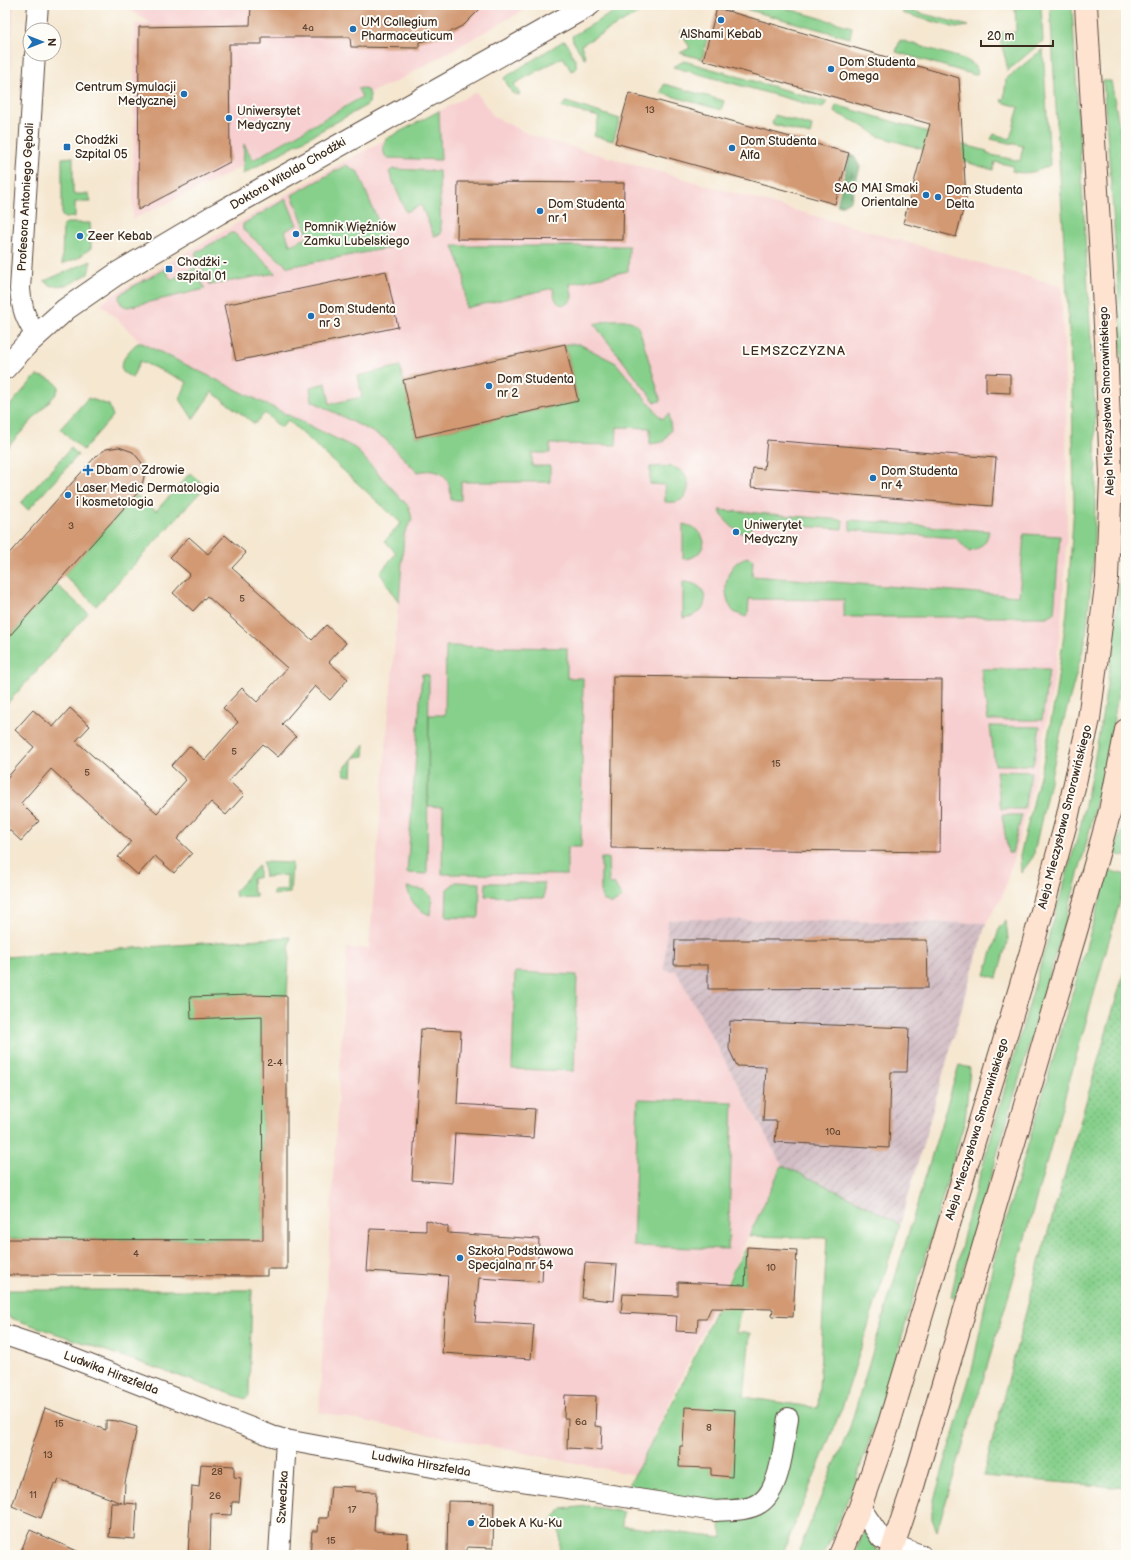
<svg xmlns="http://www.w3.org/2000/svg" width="1131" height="1560" viewBox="0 0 1131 1560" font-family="'Balsamiq Sans',sans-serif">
  <defs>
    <pattern id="industrial-furrows" width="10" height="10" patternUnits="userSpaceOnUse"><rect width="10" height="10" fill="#d2bdc5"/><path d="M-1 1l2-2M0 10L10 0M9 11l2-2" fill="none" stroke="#ac9a9f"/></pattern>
    <pattern id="forest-firs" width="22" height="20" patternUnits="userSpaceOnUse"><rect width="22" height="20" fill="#6db278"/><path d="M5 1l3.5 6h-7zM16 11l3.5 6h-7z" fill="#5b9162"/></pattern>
    <pattern id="garden-dots" width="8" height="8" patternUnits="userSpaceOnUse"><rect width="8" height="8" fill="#87d08c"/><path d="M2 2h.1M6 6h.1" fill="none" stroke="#70a972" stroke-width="1.8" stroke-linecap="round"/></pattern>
  </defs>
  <rect width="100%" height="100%" fill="#fdfcf7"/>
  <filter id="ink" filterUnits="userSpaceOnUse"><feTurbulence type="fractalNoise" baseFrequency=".025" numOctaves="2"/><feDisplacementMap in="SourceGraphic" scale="8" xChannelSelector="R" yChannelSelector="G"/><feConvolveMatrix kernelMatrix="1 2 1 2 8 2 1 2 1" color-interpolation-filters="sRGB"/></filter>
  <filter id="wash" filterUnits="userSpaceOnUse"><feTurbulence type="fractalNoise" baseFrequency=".012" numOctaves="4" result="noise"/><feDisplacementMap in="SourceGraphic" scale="16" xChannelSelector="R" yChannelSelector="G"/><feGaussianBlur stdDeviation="0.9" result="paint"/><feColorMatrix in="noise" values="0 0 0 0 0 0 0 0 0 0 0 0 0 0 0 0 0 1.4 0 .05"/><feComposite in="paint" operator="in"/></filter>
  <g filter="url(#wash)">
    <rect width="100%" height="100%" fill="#f5e7d0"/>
    <!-- built -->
    <g fill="#f7cfd0">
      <path d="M5 5H14L5 160Z"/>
      <path d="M121 5H533L395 82 362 96 253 160 210 183 133 219 135 24 151 23Z"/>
      <path d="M476 92 493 116 530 135 1061 286 1066 399 1067 531 1061 624 1052 694 1037 769 1027 812 1002 897 986 923 855 922 676 971 782 1165 635 1475 319 1412 347 948H369L404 534 412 519 355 448 145 346 101 304 111 296 345 161Z"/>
    </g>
    <!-- industrial -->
    <path fill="url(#industrial-furrows)" d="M687 919 986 923 900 1225 860 1202 782 1165 676 971 664 970 668 920Z"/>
    <!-- green -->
    <g fill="#87d08c" stroke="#617d55">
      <path d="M626 5H653L581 45 586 59 584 58 573 41 572 36Z"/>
      <path d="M731 5H774L852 27 850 38Z"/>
      <path d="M1015 5H1041L1043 41 1007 71C1008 61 1000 45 999 33L1016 32Z"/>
      <path d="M1050 5H1072L1095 413 1096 481 1093 561 1086 638 1063 723 1033 857 1021 873 1020 856 1044 759 1055 699 1067 612 1074 505 1072 380Z"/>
      <path d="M905 9 969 26 956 28 902 13Z"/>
      <path d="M682 30 707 38 702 59 680 53 690 48 681 32Z"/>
      <path d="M900 40 964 59 973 64 978 73 975 75 896 52Z"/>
      <path d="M563 41 566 42 576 62V69L571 71 563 57 514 84 520 95 512 93 504 78Z"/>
      <path d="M1043 49 1050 165C1037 172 1026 175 1012 171L1013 166 995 162 993 170 878 136 860 124 834 112 836 105 956 140 961 144 987 151V154L1020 161 1023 146 991 139 994 134 1010 139 1019 107 1002 102 1001 99H1004L1006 79Z"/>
      <path d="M684 61 827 102 822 108 673 67Z"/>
      <path d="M1103 81H1111L1121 136 1126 225V634C1114 749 1083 860 1051 970 1019 1079 987 1189 955 1298L951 1297 967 1220 1080 828C1103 725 1120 620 1123 514 1127 370 1114 225 1103 81Z"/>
      <path d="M664 84 724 101 721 110 661 93Z"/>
      <path d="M361 88 367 90 370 94 369 103 367 105 243 174 244 144 253 160 362 97 358 89Z"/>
      <path d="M566 102 620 119 613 141 594 136 599 117 561 107Z"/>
      <path d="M439 111 441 160 388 158 385 156 383 149 386 139Z"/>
      <path d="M775 115 812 126 810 135 772 124Z"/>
      <path d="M73 157V194H89L91 202H75V217L65 218 62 216V158Z"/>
      <path d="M346 165 358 172 389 248 288 267 243 230V224L286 199 297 225 285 231 290 245 309 237 292 195Z"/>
      <path d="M393 169 439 171 441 234 434 236 421 205 406 212 389 172Z"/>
      <path d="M67 223H90L91 248 78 258 62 264 63 225Z"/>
      <path d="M231 233H234L276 273 210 285 195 253Z"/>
      <path d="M453 246H629L628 271 570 284C570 288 572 292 572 296 572 305 559 308 556 300 554 297 554 292 553 288L466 308 464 274Z"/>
      <path d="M91 261 88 274 68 285 52 286 44 281Z"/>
      <path d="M195 267 205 289 128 307C122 306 119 303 119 297L123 292 165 269 171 280Z"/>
      <path d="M611 320C622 320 632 318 639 328L661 401 655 402 594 324Z"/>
      <path d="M138 343H142L355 448 409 507 412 519 404 534 399 603 380 573 396 553 385 541 401 523 288 420 281 428 265 413 255 424 212 392 193 419 180 399 187 382 140 361 132 378 123 372 121 367C123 358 130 348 138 343Z"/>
      <path d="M565 344H579L616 363 662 419 669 414 671 430 663 442 650 444V428L617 427 616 445 550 444V453H532V466H550V482H461V500H451C451 476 440 467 417 472L384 438 312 401 310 387 326 383 330 404 362 397 358 376 400 366 416 437 578 401Z"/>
      <path d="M36 376C44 376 55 380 59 387L56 394 5 450V411Z"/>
      <path d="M88 398 109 405 113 416 83 450 60 429Z"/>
      <path d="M71 448 78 455 28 510 21 503Z"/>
      <path d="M650 467C658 467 670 465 678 469 690 475 692 492 681 500 676 503 670 502 665 502V485L650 484Z"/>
      <path d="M190 473 204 485V488L96 606 64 575 136 495 156 511Z"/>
      <path d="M719 510 843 520 842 529 757 523 744 534C732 529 725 521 719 510Z"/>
      <path d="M850 520 989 531C987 543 980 549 969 552L956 538 850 530Z"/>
      <path d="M683 524C695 527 701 530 704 542 702 553 694 559 683 559Z"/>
      <path d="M1024 534 1060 536 1054 613 1047 617H844V600L749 599 748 615 746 617 734 612C720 596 724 562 748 557L753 560 752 576 1019 596Z"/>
      <path d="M683 582C713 582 712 616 683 618Z"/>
      <path d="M56 584 88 613 5 706V641Z"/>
      <path d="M446 646 567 648V678H583L581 847H567V875L442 874 443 807 428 806 429 715H445Z"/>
      <path d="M981 669H1049L1042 720H988Z"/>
      <path d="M422 674 429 675 427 874 407 873Z"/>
      <path d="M990 726 1040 727 1033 765H995Z"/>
      <path d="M365 744 364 756 356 757 353 760 352 776 345 775 343 770Z"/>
      <path d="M996 771 1031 772 1024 809H1001Z"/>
      <path d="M1002 815H1022L1012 853H1008Z"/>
      <path d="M1126 819V857L1116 854 1114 851Z"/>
      <path d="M601 858H608L609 880 608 881 610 885 614 883 622 897 612 904 603 900 601 894Z"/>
      <path d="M263 862 292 863 290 893 273 895V891L287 890V875L265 877Z"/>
      <path d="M259 865V877L252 879 253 892 256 893V896L236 897 235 891Z"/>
      <path d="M1111 871 1126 875V880L1010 1291 937 1531 932 1519V1507L973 1366 993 1264 1108 872Z"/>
      <path d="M456 882 480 883 479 916 478 918 446 917 447 889Z"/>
      <path d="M486 883H544V898L485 896Z"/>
      <path d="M407 887 425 890 432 897 430 915C418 910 409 901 407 887Z"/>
      <path d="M1006 921 1008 939 997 978 985 975 1000 926Z"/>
      <path d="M290 937 287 996H262L263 1240 5 1239V957Z"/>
      <path d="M515 972 577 975 574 1071 512 1069Z"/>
      <path d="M959 1065 970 1068 965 1120 901 1340 877 1419 855 1482 824 1555H797L850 1427Z"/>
      <path d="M638 1099 733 1102 728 1249 633 1246Z"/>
      <path d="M782 1165 860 1202 900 1225 843 1405 782 1555H559L560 1533 552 1521 562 1509 588 1506 623 1512 622 1526 723 1538 715 1511 624 1495 684 1380 736 1265 747 1247 745 1287 736 1333H750L744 1397 818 1408 827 1238 749 1236Z"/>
      <path d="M5 1290H252L249 1395 246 1399 5 1316Z"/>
      <path d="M865 1529 868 1531 871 1543 879 1553 878 1555H854Z"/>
    </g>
    <!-- forest -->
    <path fill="url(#forest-firs)" stroke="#546e4b" d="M850 155 854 156 860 167 851 200 841 206 837 205Z"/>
    <!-- garden -->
    <path fill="url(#garden-dots)" stroke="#617d55" d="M1126 965V1488L983 1476 1038 1266Z"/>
    <g id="blocks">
      <!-- building -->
      <g fill="#d29973">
        <path d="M251 5H484L464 25 440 37 419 42V48L351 47 350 37H262V44H229L230 162 138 210 139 27 250 25Z"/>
        <path d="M717 8 959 78 966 199 956 237 903 223 930 124 703 60Z"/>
        <path d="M629 93 849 153 835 204 615 143Z"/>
        <path d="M458 182 624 183 623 240 457 239Z"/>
        <path d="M386 271 398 327 236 361 224 305Z"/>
        <path d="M565 344 578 401 416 437 403 380Z"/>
        <path d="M986 373 1010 374V393L986 392Z"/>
        <path d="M767 440 996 458 992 506 751 487 753 468 764 469Z"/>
        <path d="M119 447 133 452 142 463 144 477 141 489 5 641V558L96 456 106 449Z"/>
        <path d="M225 535 246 553 232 568 312 640 326 625 346 643 329 662 348 679 330 700 315 686 282 724 296 737 278 757 263 744 229 781 244 795 226 815 211 802 177 839 192 853 174 873 155 856 138 875 118 857 131 842 51 769 21 803 39 821 21 841 5 826V780L34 747 15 730 33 710 53 727 70 708 90 726 76 741 157 813 186 780 171 766 189 746 205 760 238 722 223 708 242 688 257 702 287 668 207 596 193 611 173 593 190 574 170 557 189 537 208 554Z"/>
        <path d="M613 676 942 680 940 852 611 848Z"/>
        <path d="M675 940H927L928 988 708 989V965H674Z"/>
        <path d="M249 995 287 996V1269H267V1276L5 1275V1239L263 1240 262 1016 191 1019 190 997Z"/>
        <path d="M730 1021 909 1028 907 1072H891L889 1148 775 1142 777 1121H763L766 1067 737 1066 729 1049Z"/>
        <path d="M421 1029 461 1031 457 1104 535 1109 533 1138 455 1133 452 1183 412 1180Z"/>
        <path d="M426 1220 448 1227V1233L539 1239 538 1259 543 1260 542 1282 479 1278 475 1322 534 1325 531 1359 442 1353 448 1276 367 1271 370 1229 426 1231Z"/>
        <path d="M747 1247 797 1250 793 1317 772 1316 773 1309 711 1308 706 1319H698L697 1332 676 1331 677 1316 621 1313 623 1294 678 1296V1282L745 1285Z"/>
        <path d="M585 1263 617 1265 614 1301 582 1298Z"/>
        <path d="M565 1395 596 1396 595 1426 602 1427 601 1450 567 1448 568 1418H564Z"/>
        <path d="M685 1407 735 1410 732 1477 711 1475V1468L679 1467 680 1446H683Z"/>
        <path d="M45 1408 106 1430V1420L117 1421 137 1427 125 1483 124 1503 137 1504 135 1539 109 1537 111 1503H122L59 1479 57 1485 54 1484 41 1518 12 1506Z"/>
        <path d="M201 1464 234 1466V1477L241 1478 239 1502H232L231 1515 211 1514 210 1555H188L192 1486 199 1487Z"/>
        <path d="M331 1486 355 1487V1491L376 1492 374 1531 408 1534 407 1555 351 1552 350 1555H310L312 1531H318L319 1518H328Z"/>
        <path d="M448 1501 494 1502 493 1548 467 1547V1555H447Z"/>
        <path d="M30 1530 86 1555H19Z"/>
      </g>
    </g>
  </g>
  <g filter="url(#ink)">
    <use href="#blocks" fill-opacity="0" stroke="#574639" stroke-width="1"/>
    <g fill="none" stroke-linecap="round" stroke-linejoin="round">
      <!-- minor casing -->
      <g stroke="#574639" stroke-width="22">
        <g id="minor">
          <path d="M36 30 38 5"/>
          <path d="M35 54 20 289C22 309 25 318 36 335"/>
          <path d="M5 1335 59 1353 272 1436 286 1440 438 1468 715 1511C729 1510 748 1511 760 1503 781 1490 784 1441 788 1418"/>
          <path d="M860 1507 881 1538 894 1545 921 1555"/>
          <path d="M279 1555 286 1440"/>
        </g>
      </g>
      <!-- tertiary casing -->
      <g stroke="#574639" stroke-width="24">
        <path id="tertiary" d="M5 368 26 345 66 309 118 273 219 213 589 5"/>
      </g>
      <!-- secondary casing -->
      <g stroke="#574639" stroke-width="24">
        <g id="secondary">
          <path d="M840 1555 860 1507 889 1424 1032 948 1067 819 1089 719 1107 578 1111 478 1106 342 1086 5"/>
          <path d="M890 1555 911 1493 1082 911 1110 811 1126 730"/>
        </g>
      </g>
      <!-- minor -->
      <use href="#minor" stroke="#fff" stroke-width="20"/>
      <!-- tertiary -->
      <use href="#tertiary" stroke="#fff" stroke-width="22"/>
      <!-- secondary -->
      <use href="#secondary" stroke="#fee3d1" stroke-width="22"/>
    </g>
  </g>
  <!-- markers -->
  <g fill="#1f6fb2" stroke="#fdfcf7" stroke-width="1.5">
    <circle cx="721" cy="20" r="4"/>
    <circle cx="353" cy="29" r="4"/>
    <circle cx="831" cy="69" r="4"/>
    <circle cx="184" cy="94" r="4"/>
    <circle cx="229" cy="118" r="4"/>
    <rect x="63" y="143" width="8" height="8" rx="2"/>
    <circle cx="732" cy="148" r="4"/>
    <circle cx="926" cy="195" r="4"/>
    <circle cx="938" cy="197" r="4"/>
    <circle cx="540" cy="211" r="4"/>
    <circle cx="296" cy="234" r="4"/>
    <circle cx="80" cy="236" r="4"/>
    <rect x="165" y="265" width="8" height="8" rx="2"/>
    <circle cx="311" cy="316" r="4"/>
    <circle cx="489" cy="386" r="4"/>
    <path d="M86 464h4v4h4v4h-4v4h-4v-4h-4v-4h4z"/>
    <circle cx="873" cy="478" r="4"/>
    <circle cx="68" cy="495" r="4"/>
    <circle cx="736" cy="532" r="4"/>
    <circle cx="460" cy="1258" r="4"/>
    <circle cx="471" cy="1523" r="4"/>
  </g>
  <g text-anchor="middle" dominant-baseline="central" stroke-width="4" stroke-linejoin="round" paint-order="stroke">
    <!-- number labels -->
    <g font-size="10" fill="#614633">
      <text x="308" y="28">4a</text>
      <text x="650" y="110">13</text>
      <text x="71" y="526">3</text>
      <text x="242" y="599">5</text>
      <text x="234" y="752">5</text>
      <text x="776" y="764">15</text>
      <text x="87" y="773">5</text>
      <text x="275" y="1063">2-4</text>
      <text x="833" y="1132">10a</text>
      <text x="136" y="1254">4</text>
      <text x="771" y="1268">10</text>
      <text x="581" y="1422">6a</text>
      <text x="59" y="1424">15</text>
      <text x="709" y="1428">8</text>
      <text x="48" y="1455">13</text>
      <text x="217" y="1472">28</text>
      <text x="33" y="1495">11</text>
      <text x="215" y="1496">26</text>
      <text x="352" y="1510">17</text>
      <text x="331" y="1541">15</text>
    </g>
    <!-- poi labels -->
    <g font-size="12" fill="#3b2a1e" stroke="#fdfcf7" text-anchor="start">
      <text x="361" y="22">UM Collegium<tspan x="361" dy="14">Pharmaceuticum</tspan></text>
      <text x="721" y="34" text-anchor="middle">AlShami Kebab</text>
      <text x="839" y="62">Dom Studenta<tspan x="839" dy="14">Omega</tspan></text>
      <text x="176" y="87" text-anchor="end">Centrum Symulacji<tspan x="176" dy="14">Medycznej</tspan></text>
      <text x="237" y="111">Uniwersytet<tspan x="237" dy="14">Medyczny</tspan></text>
      <text x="75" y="140">Chodźki<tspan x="75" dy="14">Szpital 05</tspan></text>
      <text x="740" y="141">Dom Studenta<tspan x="740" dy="14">Alfa</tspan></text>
      <text x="918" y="188" text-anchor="end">SAO MAI Smaki<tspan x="918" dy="14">Orientalne</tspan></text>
      <text x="946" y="190">Dom Studenta<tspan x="946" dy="14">Delta</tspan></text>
      <text x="548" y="204">Dom Studenta<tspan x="548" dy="14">nr 1</tspan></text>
      <text x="304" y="227">Pomnik Więźniów<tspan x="304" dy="14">Zamku Lubelskiego</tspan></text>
      <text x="88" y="236">Zeer Kebab</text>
      <text x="177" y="262">Chodźki -<tspan x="177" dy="14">szpital 01</tspan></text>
      <text x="319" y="309">Dom Studenta<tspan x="319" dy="14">nr 3</tspan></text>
      <text x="497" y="379">Dom Studenta<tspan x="497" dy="14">nr 2</tspan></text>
      <text x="96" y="470">Dbam o Zdrowie</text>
      <text x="881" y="471">Dom Studenta<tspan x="881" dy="14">nr 4</tspan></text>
      <text x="76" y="488">Laser Medic Dermatologia<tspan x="76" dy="14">i kosmetologia</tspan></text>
      <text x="744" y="525">Uniwerytet<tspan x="744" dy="14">Medyczny</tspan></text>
      <text x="468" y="1251">Szkoła Podstawowa<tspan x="468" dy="14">Specjalna nr 54</tspan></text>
      <text x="479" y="1523">Żlobek A Ku-Ku</text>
    </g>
    <!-- street labels -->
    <g font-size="12" fill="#3b2a1e" stroke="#fdfcf7">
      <text transform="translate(288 174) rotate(-30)">Doktora Witolda Chodźki</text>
      <text transform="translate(26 197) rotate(-87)">Profesora Antoniego Gębali</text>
      <text transform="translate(1107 401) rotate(-92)">Aleja Mieczysława Smorawińskiego</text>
      <text transform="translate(1065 817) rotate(-76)">Aleja Mieczysława Smorawińskiego</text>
      <text transform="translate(977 1129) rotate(-73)">Aleja Mieczysława Smorawińskiego</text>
      <text transform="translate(111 1373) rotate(21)">Ludwika Hirszfelda</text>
      <text transform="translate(421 1464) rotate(10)">Ludwika Hirszfelda</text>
      <text transform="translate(283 1497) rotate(-87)">Szwedzka</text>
    </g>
    <!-- neighbourhood labels -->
    <g font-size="13" letter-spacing="1" fill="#3b2a1e" stroke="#fdfcf7">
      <text x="794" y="351">LEMSZCZYZNA</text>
    </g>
  </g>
  <!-- margin -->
  <rect width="1131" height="1560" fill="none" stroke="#fdfcf7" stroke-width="20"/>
  <!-- north arrow -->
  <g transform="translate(42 42) rotate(90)"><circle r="19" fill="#fdfcf7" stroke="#afa8a0"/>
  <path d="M0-3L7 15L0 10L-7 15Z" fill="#1f6fb2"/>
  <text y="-6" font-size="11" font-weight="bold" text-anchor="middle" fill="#3b2a1e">N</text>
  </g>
  <!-- scale -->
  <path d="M981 40v6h72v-6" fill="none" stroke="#3b2a1e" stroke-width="2"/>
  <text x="987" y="40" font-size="12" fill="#3b2a1e" stroke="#fdfcf7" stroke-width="3" paint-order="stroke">20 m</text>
</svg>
